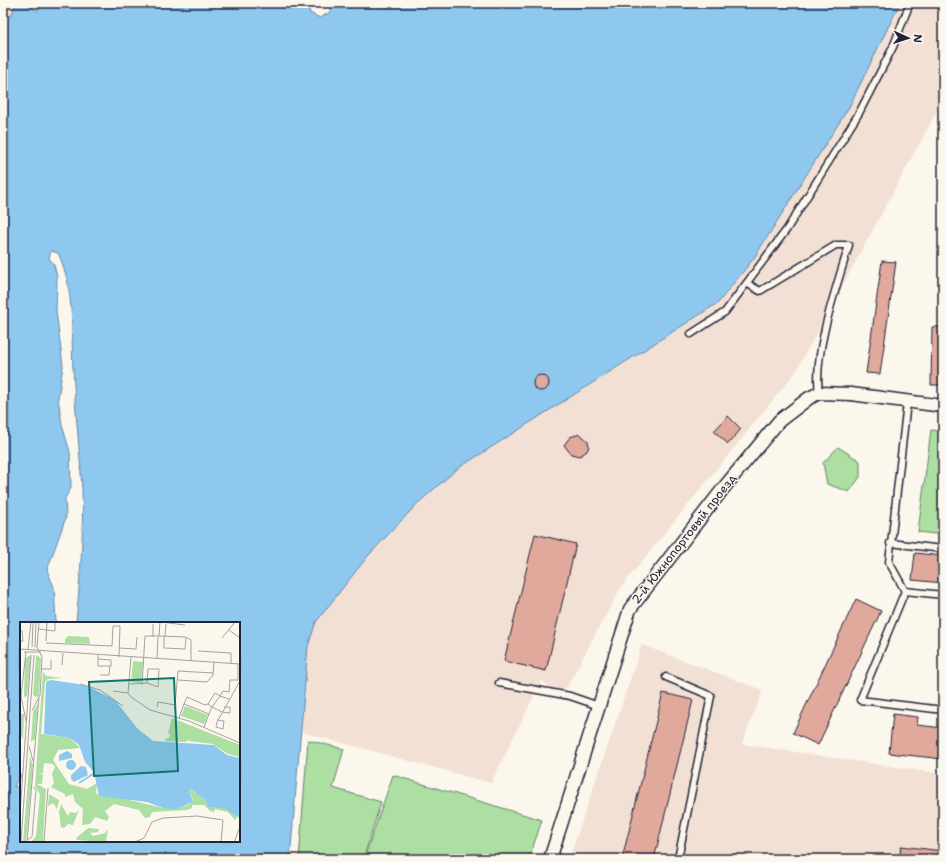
<svg xmlns="http://www.w3.org/2000/svg" width="946" height="862" viewBox="0 0 946 862" font-family="'Shantell Sans',sans-serif">
  <rect width="100%" height="100%" fill="#fbf7ec"/>
  <filter id="ink" filterUnits="userSpaceOnUse"><feTurbulence type="fractalNoise" baseFrequency=".025" numOctaves="2"/><feDisplacementMap in="SourceGraphic" scale="8" xChannelSelector="R" yChannelSelector="G"/><feConvolveMatrix kernelMatrix="1 2 1 2 8 2 1 2 1" color-interpolation-filters="sRGB"/></filter>
  <g filter="url(#ink)">
    <!-- built -->
    <g fill="#f3e0d4">
      <path d="M3 3H16L11 16 3 17Z"/>
      <path d="M900 3H943V89L940 106 795 373 621 587 561 698 542 680 491 783 301 732 308 646 316 622 367 557 418 503 457 469 718 303 754 258 849 107Z"/>
      <path d="M642 645 763 690 742 744 943 774V859H569Z"/>
    </g>
    <!-- green -->
    <g fill="#acdfa1" stroke="#67806e">
      <path d="M931 430 943 431V535L918 532Z"/>
      <path d="M838 447 860 461V477L849 492 827 484 823 463Z"/>
      <path d="M308 740 344 749 333 788 381 802 363 859H299Z"/>
      <path d="M393 775 542 820 529 859H364Z"/>
    </g>
    <!-- water -->
    <path fill="#8fc8ef" stroke="#6386a7" fill-rule="evenodd" d="M16 3H24L37 11 42 3H308L310 13 320 18 330 12 332 3H900L849 107 754 258 718 303 457 469 418 503 367 557 316 622 308 646 290 859H3V17L11 16ZM51 251 58 253C75 289 71 331 73 369 75 410 80 450 82 490 84 534 80 579 76 623H239V841H21V787H14L21 771V623H56L54 587 47 570 66 517 65 498 71 488 70 452 62 425 58 398 63 366 56 311 57 277 54 265 49 258Z"/>
    <!-- building -->
    <g fill="#e1a99c" stroke="#22223b">
      <path d="M882 261 896 262 880 374 866 373Z"/>
      <path d="M932 327H943V385H931Z"/>
      <circle cx="541" cy="383" r="8"/>
      <path d="M728 416 741 429 728 444 714 431Z"/>
      <path d="M580 434 588 441 589 446 587 451 580 456 571 454 564 445 570 437Z"/>
      <path d="M535 534 576 544 546 671 504 661Z"/>
      <path d="M915 553 943 556V583L912 580Z"/>
      <path d="M856 599 881 611 818 745 793 733Z"/>
      <path d="M663 693 693 700 654 859H622Z"/>
      <path d="M893 714 918 717 917 725 943 728V759L889 753Z"/>
      <path d="M901 846 943 851V859H899Z"/>
    </g>
    <g fill="none" stroke-linecap="round" stroke-linejoin="round">
      <!-- lane casing -->
      <g stroke="#22223b" stroke-width="9">
        <g id="lane">
          <path d="M748 284 760 291 836 245H849C837 286 813 352 819 393"/>
          <path d="M691 334 725 312 787 229 859 113 893 47 910 3"/>
          <path d="M890 543 943 549"/>
          <path d="M905 591 860 700 943 710"/>
          <path d="M905 591 889 562 907 402"/>
          <path d="M905 591 943 595"/>
          <path d="M666 677 711 696 678 859"/>
          <path d="M499 683 570 696 599 706"/>
        </g>
      </g>
      <!-- street casing -->
      <g stroke="#22223b" stroke-width="15">
        <path id="street" d="M550 859 630 609 726 485 779 421 809 398 819 393 851 394 943 406"/>
      </g>
      <!-- lane -->
      <use href="#lane" stroke="#fbf7ec" stroke-width="6"/>
      <!-- street -->
      <use href="#street" stroke="#fbf7ec" stroke-width="12"/>
    </g>
  </g>
  <g text-anchor="middle" dominant-baseline="central" stroke-width="3" stroke-linejoin="round" paint-order="stroke">
    <!-- street labels -->
    <g font-size="12" fill="#22223b" stroke="#fbf7ec">
      <text transform="translate(684 539) rotate(-52)">2-й Южнопортовый проезд</text>
    </g>
  </g>
  <!-- overview -->
  <g transform="translate(20 622)">
    <rect width="220" height="220" fill="#fbf7ec"/>
    <path d="M48 14 69 15 70 22 45 21V17ZM11 33 7 74 4 75 5 36ZM16 33 21 36 19 74 16 75 13 73ZM113 39 123 40 121 61 111 60ZM23 49 26 54 43 56 28 57 25 60 21 112 50 116 60 126 38 128 33 138 49 162 67 167 77 161 76 171 81 174 97 175 143 186H158L170 182 173 178 169 168 171 167 185 178 188 185 200 184 210 188 218 194 215 198 208 190 195 187 194 190 190 189 184 183H172V186L167 188 132 190 130 195 125 196 119 188 94 182 85 189 89 195 87 199 75 195 70 202 62 203 63 187 55 180 53 172 45 175V172L31 165 34 161 32 152 35 145 33 142 24 141 23 151H18L23 152 22 162H17L26 167 23 220H11L16 214 20 172 15 165ZM18 81 15 117 11 120 13 90ZM165 84 188 93 184 102 161 94ZM0 92H4L3 117 0 112ZM152 96 220 123V135L208 132 193 122 168 119 169 116 166 120 145 119 146 116H149L150 112 148 111ZM10 134 13 143 6 220H3ZM29 172 39 178 37 187 33 181 28 184ZM41 182 48 194 50 190 56 191 59 188 53 203 48 202 44 206 41 205 39 190ZM68 206 79 207 78 210 70 211 73 214 85 211 88 207 86 220 57 218 56 216Z" fill="#acdfa1"/>
    <path d="M31 58 65 63 95 78 117 106 133 119 194 123 207 133 220 136V196L204 186 188 185 185 178 171 167 169 168 173 180 156 187 143 186 127 180 79 174 74 150 65 140 59 123 50 116 24 112 26 62 27 59ZM47 129 52 132V136L39 139V133ZM46 143a5 5 0 1 1 10 0a5 5 0 1 1-10 0ZM61 144 66 145 68 153 54 160 51 157V153Z" fill="#8fc8ef"/>
    <path fill="none" stroke="#8fc8ef" stroke-width="2" d="M59 161 73 152"/>
    <path fill="none" stroke="#a4a2a5" stroke-width="1" d="M141 0 165 3M18 7 35 9V0M209 8 220 16M139 14 166 15 171 18V39M144 14V26L165 27 166 16M145 14 146 2M133 15V2M202 16 215 0M0 19H3L2 8M26 19 27 0M26 21 92 24 93 4H100L99 35M12 25 13 0M15 25 16 0M99 26 116 27 117 15M0 27 220 42M8 27 11 0M178 29 211 31V41M4 30H21M111 35 108 71 111 75 130 88 169 99 220 121M78 37 91 38V44H78V33M137 37 138 15M42 43 43 31M21 47H31V38M80 53H89L90 44M158 58 187 60 193 53 194 40M60 62 80 68 103 84M109 62 127 61 138 65 139 47H128L127 61M122 63 125 14H139L140 0M93 69 108 71M164 82 167 75 185 83 188 82 192 85 189 92M188 82 195 71 200 74 203 69 209 70 210 58H218V42M137 85 138 80 155 83 158 49 193 51M204 85H210V91L202 90 192 85 200 74 209 77M12 89 20 73 22 35 17 25 19 0M159 96 164 82 189 92 184 105M197 98 204 99 203 107 196 105 197 100 220 59M6 99 1 74 6 30M9 124 13 139M0 163 2 151M0 192 11 33M7 218 12 215 16 168 13 165M1 220 14 33M7 220 19 76M24 220 28 166M115 220 124 216 132 200 143 196 177 194 203 198 201 220M214 220 220 205"/>
    <path fill="#0f766e" fill-opacity="0.15" stroke="#0f766e" stroke-width="2" d="M154 56 158 149 74 154 69 60Z"/>
    <rect width="220" height="220" fill="none" stroke="#22223b" stroke-width="2"/>
  </g>
  <!-- margin -->
  <rect width="946" height="862" fill="none" stroke="#fbf7ec" stroke-width="16"/>
  <rect x="8" y="8" width="930" height="846" fill="none" stroke="#22223b" stroke-width="1.5" filter="url(#ink)"/>
  <!-- north arrow -->
  <g transform="translate(908 38) rotate(93)" stroke="#fbf7ec" stroke-width="3" paint-order="stroke">
  <path d="M0-3L7 15L0 10L-7 15Z" fill="#22223b"/>
  <text y="-6" font-size="11" font-weight="bold" text-anchor="middle" fill="#22223b">N</text>
  </g>
</svg>
